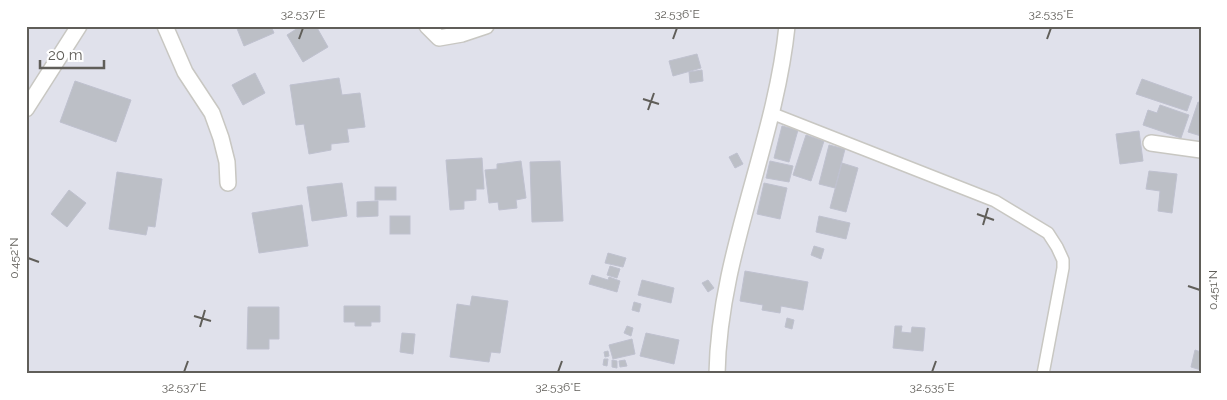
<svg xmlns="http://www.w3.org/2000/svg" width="1227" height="400" viewBox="0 0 1227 400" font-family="Raleway,sans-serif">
  <rect width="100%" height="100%" fill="#e0e1eb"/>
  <!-- building -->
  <g fill="#bcbfc6" stroke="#bfc1cf">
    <path d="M236 26H271L274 33 244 46Z"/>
    <path d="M301 26H316L328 47 303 62 287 35Z"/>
    <path d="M697 54 701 68 673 76 669 61Z"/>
    <path d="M702 70 703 81 690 83 689 72Z"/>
    <path d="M255 73 265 93 243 105 232 85Z"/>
    <path d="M339 78 342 95 360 93 365 127 347 129 349 142 331 144V150L309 154 304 124 296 125 290 85Z"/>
    <path d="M1142 79 1192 97 1187 111 1136 94Z"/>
    <path d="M75 81 131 100 116 142 60 122Z"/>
    <path d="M1198 102 1201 103V136L1188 132Z"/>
    <path d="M1160 105 1189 115 1181 138 1143 125 1148 110 1157 113Z"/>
    <path d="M782 126 798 130 789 162 774 158Z"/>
    <path d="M1139 131 1143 161 1120 164 1116 134Z"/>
    <path d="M806 135 824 141 811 181 793 175Z"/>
    <path d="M829 145 845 149 835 188 819 184Z"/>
    <path d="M737 153 743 164 735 168 729 157Z"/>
    <path d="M482 158 484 189H476V200L464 201V209L450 210 446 160Z"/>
    <path d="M521 161 526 198 516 200 517 208 499 210 498 202 489 203 485 170 497 169V164Z"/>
    <path d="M560 161 563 221 532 222 530 162Z"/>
    <path d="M770 161 793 166 789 182 766 178Z"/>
    <path d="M842 163 858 168 846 212 830 208Z"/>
    <path d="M1149 171 1177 174 1172 213 1158 211 1160 191 1146 189Z"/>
    <path d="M117 172 162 179 155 227 148 226 146 235 109 229Z"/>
    <path d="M342 183 347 216 312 221 307 187Z"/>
    <path d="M764 183 787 188 780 219 757 214Z"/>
    <rect x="375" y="187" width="21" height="13"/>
    <path d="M69 190 86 203 67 227 51 214Z"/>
    <path d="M378 201V216L357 217V202Z"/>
    <path d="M302 205 308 246 259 253 252 213Z"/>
    <rect x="390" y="216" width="20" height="18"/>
    <path d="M819 216 850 223 846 239 816 232Z"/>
    <path d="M814 246 824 249 821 259 811 255Z"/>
    <path d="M608 253 626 258 623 267 605 263Z"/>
    <path d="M610 266 620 269 617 278 607 275Z"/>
    <path d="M745 271 808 282 803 310 781 306 780 313 762 310 763 305 740 301Z"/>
    <path d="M592 275 608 280 609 277 620 281 617 292 589 284Z"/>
    <path d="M642 280 674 288 671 303 638 295Z"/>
    <path d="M708 280 714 288 708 292 702 283Z"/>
    <path d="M472 296 508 301 500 353 491 352 489 362 450 357 457 304 470 306Z"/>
    <path d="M634 302 641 304 639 312 632 310Z"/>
    <path d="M344 306H380V322H371V326H355V322H344Z"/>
    <path d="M248 307H279V339H269V349H247Z"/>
    <path d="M787 318 794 320 792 329 785 327Z"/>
    <path d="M627 326 633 328 631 336 624 333Z"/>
    <path d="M895 326H902L901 332 911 333 912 327 925 328 923 351 893 348Z"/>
    <path d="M402 333 415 334 413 354 400 352Z"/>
    <path d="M646 333 679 340 674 364 640 356Z"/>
    <path d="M632 339 635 354 613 359 609 345Z"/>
    <path d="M1195 350 1201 352V370L1191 367Z"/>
    <path d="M608 351 609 356 605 357 604 352Z"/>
    <path d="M604 359H608L607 366 603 365Z"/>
    <path d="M612 360 617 361V368L612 367Z"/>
    <path d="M625 360 627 366 620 367 619 361Z"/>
  </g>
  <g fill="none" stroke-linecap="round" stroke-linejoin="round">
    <!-- lane casing -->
    <g stroke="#c8c7c2" stroke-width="14">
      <path id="lane" d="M771 113 995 201 1048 233 1057 247 1063 260V268L1043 374"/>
    </g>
    <!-- street casing -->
    <g stroke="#c8c7c2" stroke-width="18">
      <g id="street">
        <path d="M165 26 185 72 212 113 221 138 227 162 228 183"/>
        <path d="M427 26 439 38 462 34 486 26"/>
        <path d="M26 109 79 26"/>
        <path d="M1151 143 1201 150"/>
        <path d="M717 374C719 254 775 144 787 26"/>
      </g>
    </g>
    <!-- lane -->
    <use href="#lane" stroke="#fff" stroke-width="11"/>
    <!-- street -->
    <use href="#street" stroke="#fff" stroke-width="15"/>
  </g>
  <!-- ticks -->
  <path fill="none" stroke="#605e59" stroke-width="2" d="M299 39 303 28M673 39 677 28M1047 39 1051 28M643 99 659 104M648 110 654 93M977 214 994 220M983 225 988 208M28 258 39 262M1188 286 1200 290M194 316 211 321M200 327 205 310M184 372 188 361M558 372 562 361M932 372 936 361"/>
  <!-- border -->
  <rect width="1227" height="400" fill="none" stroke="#ffffff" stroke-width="55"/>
  <!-- scale -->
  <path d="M40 60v8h64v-8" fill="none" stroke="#605e59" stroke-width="2.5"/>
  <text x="48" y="60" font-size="15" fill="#605e59" stroke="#ffffff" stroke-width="4" paint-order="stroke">20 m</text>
  <rect x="28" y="28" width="1172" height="344" fill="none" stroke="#605e59" stroke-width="2"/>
  <g font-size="12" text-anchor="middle" fill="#605e59">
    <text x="303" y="18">32.537°E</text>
    <text x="677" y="18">32.536°E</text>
    <text x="1051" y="18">32.535°E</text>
    <text transform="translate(14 258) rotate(-90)" y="4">0.452°N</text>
    <text transform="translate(1213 290) rotate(-90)" y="4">0.451°N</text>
    <text x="184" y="391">32.537°E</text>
    <text x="558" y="391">32.536°E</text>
    <text x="932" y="391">32.535°E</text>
  </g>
</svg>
